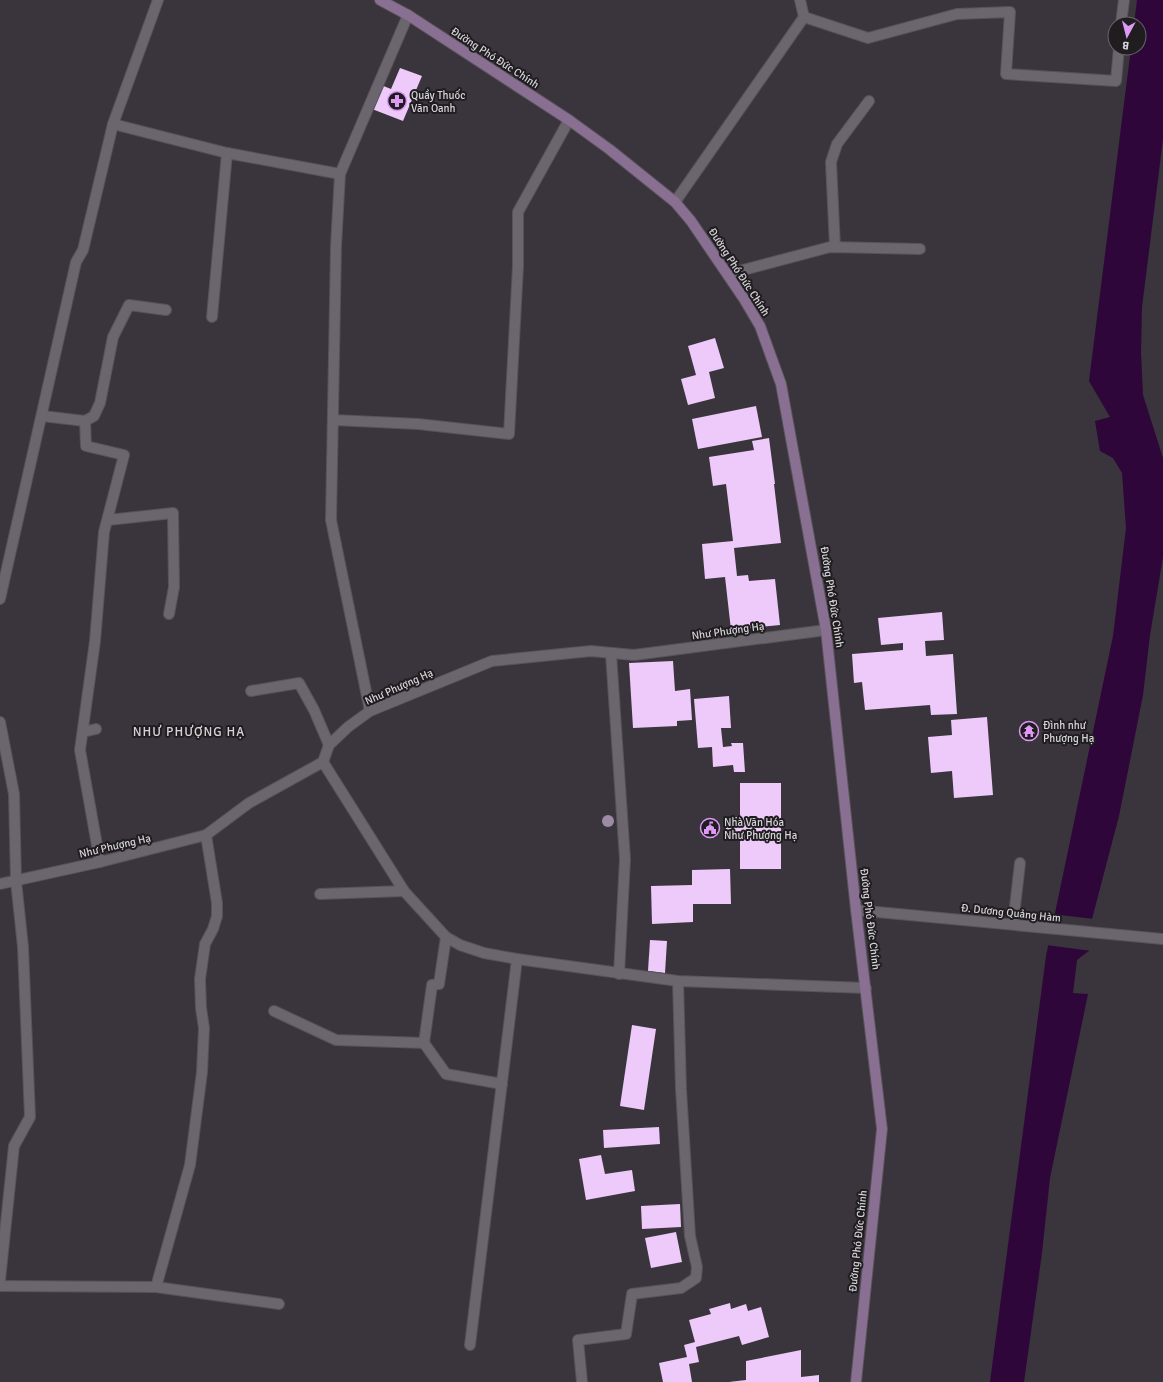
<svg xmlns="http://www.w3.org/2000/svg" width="1163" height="1382" viewBox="0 0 1163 1382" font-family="Signika,sans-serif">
  <rect width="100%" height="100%" fill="#3a343c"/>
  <!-- water -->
  <path fill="#2e063a" d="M1137 0H1163V139L1142 307 1141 352 1143 395 1163 458V557L1150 635 1143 695 1119 816 1092 919 1090 950 1077 960 1073 993 1088 994 1050 1178 1042 1253 1024 1382H990L1046 956 1113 636 1126 528 1122 473 1113 458 1100 451 1095 421 1110 417 1089 381 1131 48H1139V24H1134Z"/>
  <!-- pier -->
  <path fill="#3a343c" d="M1052 914 1094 919 1092 951 1046 945Z"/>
  <!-- building -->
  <g fill="#edcaf9">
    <path d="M400 68 422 76 403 121 372 109 381 85 391 89Z"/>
    <path d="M715 338 724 368 709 372 715 398 688 405 681 379 696 375 688 346Z"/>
    <path d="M756 406 762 437 698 449 692 419Z"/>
    <path d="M769 438 775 484H774L781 543 734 548 737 576 748 575 749 581 775 579 780 625 731 630 725 577 705 579 702 544 733 541 726 484 713 486 709 457 754 450 752 441Z"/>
    <path d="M942 612 944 640 925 641 926 656 953 654 957 714 931 715 930 705 865 710 862 682 854 683 852 654 903 650V643L881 645 878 618Z"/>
    <path d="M673 661 675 691 690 689 692 720 677 721V726L633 728 629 663Z"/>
    <path d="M729 696 731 728H721L723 747 732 746 731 743H743L745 772H734L733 765 713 767 712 747 698 748 694 699Z"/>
    <path d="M987 717 993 795 954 798 952 771 931 773 928 737 952 735 951 720Z"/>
    <path d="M740 783H781V869H740V840H726V817H740Z"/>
    <path d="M730 869 731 904H693V922L652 924 651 886 692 885V870Z"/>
    <path d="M650 940 667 941 665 973 648 971Z"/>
    <path d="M632 1025 656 1029 644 1110 620 1106Z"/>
    <path d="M659 1127 660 1144 604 1148 603 1130Z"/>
    <path d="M601 1155 605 1174 632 1170 635 1191 586 1200 579 1159Z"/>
    <path d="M680 1204 681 1227 642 1229 641 1206Z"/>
    <path d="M676 1232 682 1262 651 1268 645 1238Z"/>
    <path d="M730 1303 731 1309 746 1304 748 1311 761 1307 769 1337 742 1345 739 1336 696 1347 699 1362 689 1364 692 1382H663L659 1363 687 1357 684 1345 695 1342 689 1320 711 1314 709 1309Z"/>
    <path d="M801 1350V1377L819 1375V1382H729L746 1380V1361Z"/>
  </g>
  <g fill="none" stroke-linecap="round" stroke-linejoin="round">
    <!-- service casing -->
    <g stroke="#575259" stroke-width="12">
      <g id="service">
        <path d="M804 17 868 38 957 14 1010 12 1006 74 1116 81 1119 48"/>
        <path d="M1121 24 1124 0"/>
        <path d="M675 202 804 17 800 0"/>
        <path d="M835 247 831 162 837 144 869 101"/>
        <path d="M728 274 830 247 920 249"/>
      </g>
    </g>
    <!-- minor casing -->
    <g stroke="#575259" stroke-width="12">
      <g id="minor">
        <path d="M113 124 227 153"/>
        <path d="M212 317 227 153 340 174"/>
        <path d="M42 416 85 421 94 416 100 403 113 337 129 305 166 310"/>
        <path d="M334 420 418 424 509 434 518 266V212L569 120"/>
        <path d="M85 421 86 446 124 455 104 532 95 641 80 750 100 862"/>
        <path d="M108 520 173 513 174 587 169 614"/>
        <path d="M0 599 76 262 83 250 113 124 158 0"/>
        <path d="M611 654 625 859 619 974"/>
        <path d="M251 691 299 683 314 710 329 745"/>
        <path d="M370 711 331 520 336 246 340 174 408 15"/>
        <path d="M0 722 14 794 16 881 23 947 30 1117 14 1146 0 1280"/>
        <path d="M83 732 96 729"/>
        <path d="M323 762 404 891 446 937 460 945 484 953 517 959 678 981 866 988"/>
        <path d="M0 884 100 862 206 835 249 803 323 762 329 745 348 727 370 711 492 661 591 651 634 655 826 630"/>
        <path d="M320 894 404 891"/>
        <path d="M1013 924 1020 863"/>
        <path d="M274 1011 336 1040 424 1043 432 985 439 984 446 937"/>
        <path d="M424 1043 446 1074 502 1084"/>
        <path d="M0 1286 156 1287 279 1304"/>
        <path d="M156 1287 190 1165 202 1072 204 1028 201 1008 200 979 205 944 213 929 217 916V903L206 835"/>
        <path d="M470 1345 517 959"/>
        <path d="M582 1382 578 1340 626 1334 632 1294 681 1288 696 1278 697 1267 690 1236 681 1089 678 981"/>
      </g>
    </g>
    <!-- tertiary casing -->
    <g stroke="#575259" stroke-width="12">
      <path id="tertiary" d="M856 910 1163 939"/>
    </g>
    <!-- secondary casing -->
    <g stroke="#575259" stroke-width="12">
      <path id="secondary" d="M380 0 408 15 569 120 609 149 675 202 691 221 744 299 760 326 781 384 826 630 856 910 882 1129 856 1382"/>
    </g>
    <!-- service -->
    <use href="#service" stroke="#6b656e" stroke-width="10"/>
    <!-- minor -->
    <use href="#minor" stroke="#6b656e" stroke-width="10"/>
    <!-- tertiary -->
    <use href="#tertiary" stroke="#6b656e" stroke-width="10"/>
    <!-- secondary -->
    <use href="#secondary" stroke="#897092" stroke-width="10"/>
  </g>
  <!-- trees -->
  <circle fill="#9d8aa3" cx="608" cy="821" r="6"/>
  <!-- icons -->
  <defs>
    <g id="pharmacy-ring" transform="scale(1)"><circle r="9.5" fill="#1f1d20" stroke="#dd99f3" stroke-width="1.5"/><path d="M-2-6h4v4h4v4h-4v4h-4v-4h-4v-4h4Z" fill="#dd99f3"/></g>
    <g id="temple-ring" transform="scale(1)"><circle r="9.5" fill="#1f1d20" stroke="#dd99f3" stroke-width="1.5"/><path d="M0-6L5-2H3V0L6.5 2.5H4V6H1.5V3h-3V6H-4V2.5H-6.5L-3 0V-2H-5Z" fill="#dd99f3"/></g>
    <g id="civic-ring" transform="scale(1)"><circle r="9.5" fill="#1f1d20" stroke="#dd99f3" stroke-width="1.5"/><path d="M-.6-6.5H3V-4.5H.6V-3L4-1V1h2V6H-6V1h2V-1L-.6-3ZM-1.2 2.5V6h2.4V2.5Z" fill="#dd99f3"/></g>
  </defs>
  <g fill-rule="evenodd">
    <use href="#pharmacy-ring" x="397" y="101"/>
    <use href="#temple-ring" x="1029" y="731"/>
    <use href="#civic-ring" x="710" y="828"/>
  </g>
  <g text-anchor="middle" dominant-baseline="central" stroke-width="4" stroke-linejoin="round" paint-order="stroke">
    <!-- street labels -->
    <g font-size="11" fill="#d6d3d8" stroke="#1f1d20">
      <text transform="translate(495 58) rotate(33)">Đường Phó Đức Chính</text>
      <text transform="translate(739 272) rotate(57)">Đường Phó Đức Chính</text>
      <text transform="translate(832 597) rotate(81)">Đường Phó Đức Chính</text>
      <text transform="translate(728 631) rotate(-8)">Như Phượng Hạ</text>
      <text transform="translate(399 687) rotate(-24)">Như Phượng Hạ</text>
      <text transform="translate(115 846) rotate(-13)">Như Phượng Hạ</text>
      <text transform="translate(1011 913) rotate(6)">Đ. Dương Quảng Hàm</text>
      <text transform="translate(870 919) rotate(83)">Đường Phó Đức Chính</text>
      <text transform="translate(858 1241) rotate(-84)">Đường Phó Đức Chính</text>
    </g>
    <!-- poi labels -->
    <g font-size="11" fill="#d6d3d8" stroke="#1f1d20" text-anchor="start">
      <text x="411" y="95">Quầy Thuốc<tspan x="411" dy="13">Văn Oanh</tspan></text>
      <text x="1043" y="725">Đình như<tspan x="1043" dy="13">Phượng Hạ</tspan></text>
      <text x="724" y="822">Nhà Văn Hóa<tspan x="724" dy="13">Như Phượng Hạ</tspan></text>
    </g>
    <!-- quarter labels -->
    <g font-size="13" letter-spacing="1" fill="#d6d3d8" stroke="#1f1d20">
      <text x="189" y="732">NHƯ PHƯỢNG HẠ</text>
    </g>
  </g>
  <!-- north arrow -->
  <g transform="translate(1127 36) rotate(187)"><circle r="19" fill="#1f1d20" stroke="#68666a"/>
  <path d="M0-3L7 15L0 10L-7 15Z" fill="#dd99f3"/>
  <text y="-6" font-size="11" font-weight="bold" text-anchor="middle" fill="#d6d3d8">B</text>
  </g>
</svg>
